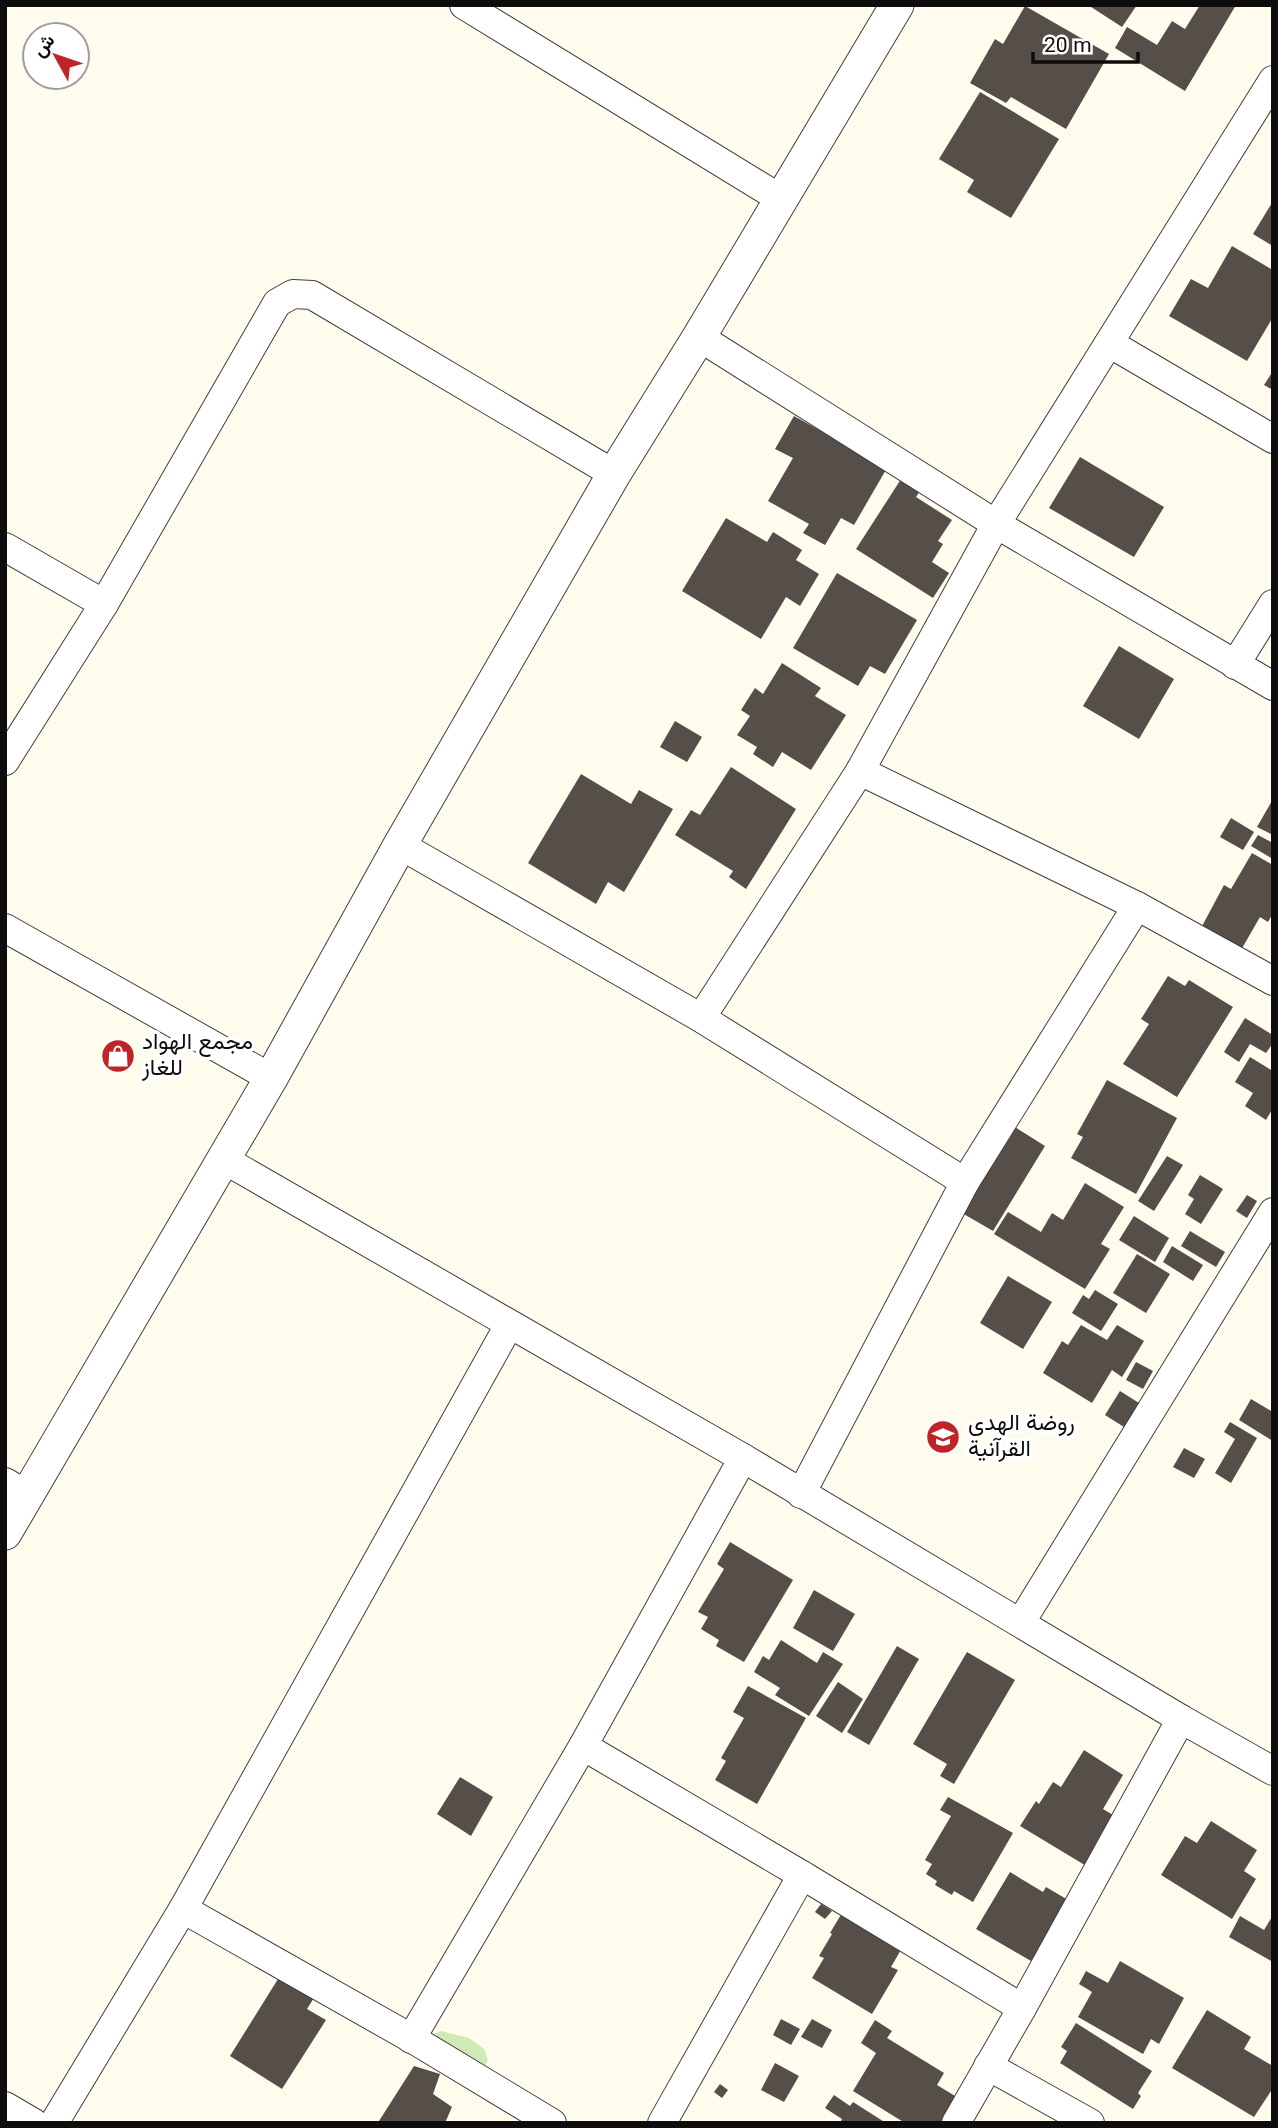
<svg xmlns="http://www.w3.org/2000/svg" width="1278" height="2128" viewBox="0 0 1278 2128" font-family="Georgia,Vazirmatn,serif">
  <rect width="100%" height="100%" fill="#fffced"/>
  <!-- green -->
  <path fill="#d0eab7" d="M441 2031 469 2038 484 2049 488 2060 481 2074 416 2041Z"/>
  <!-- building -->
  <g fill="#564e49">
    <path d="M1088 5H1137L1122 27Z"/>
    <path d="M1200 5H1236L1185 91 1115 48 1127 27 1157 45 1172 21 1185 29Z"/>
    <path d="M1025 6 1109 54 1066 129 1011 97 1006 103 970 83 995 39 1003 44Z"/>
    <path d="M980 92 1059 139 1011 218 967 192 974 180 939 159Z"/>
    <path d="M1273 201V246L1253 234Z"/>
    <path d="M1232 246 1273 270V317L1247 361 1169 316 1191 279 1208 288Z"/>
    <path d="M1273 371V390L1264 385Z"/>
    <path d="M794 416 887 468 854 525 841 518 825 545 803 533 809 524 768 501 793 458 775 449Z"/>
    <path d="M1080 457 1164 507 1134 557 1049 508Z"/>
    <path d="M903 476 922 488 916 497 952 520 938 541 943 544 932 562 949 573 933 598 856 549Z"/>
    <path d="M726 518 767 542 773 532 802 550 796 560 819 574 800 606 786 597 761 639 682 591Z"/>
    <path d="M837 573 917 620 885 674 870 666 858 686 793 648Z"/>
    <path d="M1119 646 1174 679 1139 739 1083 706Z"/>
    <path d="M782 663 821 688 815 696 846 715 811 770 782 752 773 767 753 754 757 747 737 735 750 716 741 710 755 688 763 694Z"/>
    <path d="M675 721 702 737 687 762 660 747Z"/>
    <path d="M731 767 796 809 746 889 729 877 733 871 675 835 691 810 700 815Z"/>
    <path d="M581 774 631 804 639 790 673 809 624 892 608 882 596 904 528 863Z"/>
    <path d="M1273 799V835L1257 827Z"/>
    <path d="M1231 818 1254 832 1243 850 1220 837Z"/>
    <path d="M1258 835 1273 843V859L1251 846Z"/>
    <path d="M1252 853 1273 865V913L1268 922 1260 917 1241 950 1201 928 1224 885 1231 889Z"/>
    <path d="M1168 976 1185 986 1189 980 1233 1007 1177 1097 1123 1064 1149 1024 1141 1019Z"/>
    <path d="M1245 1018 1273 1035V1043L1266 1053 1250 1044 1239 1062 1224 1052Z"/>
    <path d="M1250 1057 1273 1071V1108L1266 1120 1245 1106 1253 1093 1235 1082Z"/>
    <path d="M1107 1080 1177 1118 1136 1194 1071 1158 1083 1137 1077 1134Z"/>
    <path d="M1015 1127 1045 1146 993 1231 962 1213Z"/>
    <path d="M1167 1156 1183 1165 1154 1211 1138 1201Z"/>
    <path d="M1200 1175 1223 1189 1201 1224 1185 1214 1194 1199 1188 1195Z"/>
    <path d="M1085 1183 1124 1207 1101 1244 1110 1249 1085 1289 994 1234 1008 1212 1041 1232 1052 1213 1063 1220Z"/>
    <path d="M1247 1195 1257 1201 1247 1218 1236 1211Z"/>
    <path d="M1134 1216 1169 1238 1155 1262 1119 1240Z"/>
    <path d="M1190 1231 1225 1252 1216 1267 1181 1246Z"/>
    <path d="M1172 1246 1203 1265 1193 1281 1163 1262Z"/>
    <path d="M1137 1254 1170 1274 1146 1313 1113 1293Z"/>
    <path d="M1008 1276 1052 1302 1023 1349 980 1323Z"/>
    <path d="M1095 1290 1118 1304 1101 1331 1072 1313 1083 1295 1089 1299Z"/>
    <path d="M1081 1325 1107 1340 1117 1325 1144 1341 1122 1377 1112 1370 1092 1403 1043 1373 1062 1341 1068 1345Z"/>
    <path d="M1136 1362 1153 1371 1143 1389 1126 1380Z"/>
    <path d="M1120 1391 1139 1403 1124 1427 1105 1415Z"/>
    <path d="M1251 1399 1273 1412V1441L1239 1420Z"/>
    <path d="M1230 1422 1257 1438 1231 1483 1215 1473 1235 1439 1224 1432Z"/>
    <path d="M1184 1448 1205 1459 1194 1478 1173 1467Z"/>
    <path d="M730 1542 793 1580 744 1662 716 1646 719 1640 701 1629 708 1617 698 1612 724 1569 717 1564Z"/>
    <path d="M814 1590 855 1614 833 1651 793 1628Z"/>
    <path d="M781 1640 817 1663 823 1652 843 1664 809 1716 775 1695 780 1688 754 1672 763 1656 769 1660Z"/>
    <path d="M897 1646 919 1659 869 1745 847 1732Z"/>
    <path d="M967 1652 1015 1680 954 1784 940 1776 947 1764 913 1744Z"/>
    <path d="M838 1682 863 1699 842 1733 816 1716Z"/>
    <path d="M748 1686 806 1718 757 1804 715 1780 726 1761 721 1758 744 1718 733 1712Z"/>
    <path d="M1084 1750 1123 1775 1103 1809 1118 1818 1088 1867 1020 1826 1036 1801 1039 1804 1053 1782 1061 1787Z"/>
    <path d="M460 1777 493 1797 471 1836 437 1814Z"/>
    <path d="M948 1797 1013 1833 973 1902 954 1891 952 1895 935 1885 937 1881 926 1874 932 1864 925 1860 951 1816 940 1810Z"/>
    <path d="M1211 1821 1257 1850 1244 1871 1256 1879 1232 1919 1161 1875 1185 1836 1197 1843Z"/>
    <path d="M1010 1872 1043 1892 1046 1887 1068 1900 1031 1961 976 1929Z"/>
    <path d="M821 1904 832 1911 825 1919 815 1912Z"/>
    <path d="M842 1913 902 1948 891 1967 898 1970 872 2014 812 1978 824 1958 819 1956 832 1934 830 1933Z"/>
    <path d="M1273 1915V1962L1229 1937 1240 1916 1264 1930Z"/>
    <path d="M1120 1961 1184 1998 1159 2044 1151 2039 1143 2054 1078 2017 1092 1992 1079 1984 1086 1971 1108 1983Z"/>
    <path d="M283 1971 317 1993 307 2009 326 2020 282 2089 230 2056Z"/>
    <path d="M1207 2010 1251 2037 1244 2049 1273 2066V2088L1254 2117 1172 2068Z"/>
    <path d="M781 2019 800 2029 791 2045 773 2035Z"/>
    <path d="M812 2019 832 2030 822 2048 801 2037Z"/>
    <path d="M875 2020 892 2031 887 2038 944 2073 937 2085 960 2099 946 2123H905L853 2091 876 2053 861 2043Z"/>
    <path d="M1076 2023 1152 2071 1138 2093 1141 2096 1133 2109 1060 2063 1067 2051 1061 2047Z"/>
    <path d="M775 2063 799 2076 784 2102 761 2090Z"/>
    <path d="M414 2066 440 2074 433 2094 452 2107 445 2123H381L379 2121Z"/>
    <path d="M720 2084 728 2090 722 2098 714 2092Z"/>
    <path d="M834 2095 850 2106 853 2102 886 2123H840L842 2119 825 2108Z"/>
  </g>
  <g fill="none" stroke-linecap="round" stroke-linejoin="round">
    <!-- minor casing -->
    <g stroke="#404040" stroke-width="30">
      <g id="minor">
        <path d="M464 5 781 199"/>
        <path d="M699 337 996 524 1273 686"/>
        <path d="M1109 343 1273 439"/>
        <path d="M5 547 104 604"/>
        <path d="M1235 665 1273 604"/>
        <path d="M5 761 104 604 277 303 293 294 312 295 614 474"/>
        <path d="M860 771 1137 906 1273 981"/>
        <path d="M400 845 701 1018 965 1182"/>
        <path d="M5 928 271 1078"/>
        <path d="M701 1018 860 771 996 524 1273 80"/>
        <path d="M223 1159 743 1458 1181 1719 1273 1771"/>
        <path d="M5 1482 27 1495"/>
        <path d="M801 1494 965 1182 1137 906"/>
        <path d="M1021 1622 1273 1212"/>
        <path d="M583 1746 802 1875 1022 2008"/>
        <path d="M183 1909 416 2041 552 2123"/>
        <path d="M411 2039 583 1746 743 1458"/>
        <path d="M988 2066 1090 2123"/>
        <path d="M5 2106 34 2123"/>
        <path d="M54 2123 183 1909 509 1325"/>
        <path d="M662 2123 802 1875"/>
        <path d="M956 2123 1022 2008 1181 1719"/>
      </g>
    </g>
    <!-- tertiary casing -->
    <g stroke="#404040" stroke-width="35">
      <path id="tertiary" d="M5 1533 271 1078 400 845 614 474 699 337 897 5"/>
    </g>
    <!-- minor -->
    <use href="#minor" stroke="#fff" stroke-width="28"/>
    <!-- tertiary -->
    <use href="#tertiary" stroke="#fff" stroke-width="33"/>
  </g>
  <!-- icons -->
  <defs>
    <g id="shop-disc" transform="scale(1.75)"><circle r="9.5" fill="#be2428" stroke="#fff"/><path d="M-5-2.5h2.3a2.7 3.5 0 0 1 5.4 0H5L5.5 6h-11ZM-1.5-2.5h3a1.5 2.3 0 0 0-3 0Z" fill="#fff"/></g>
    <g id="school-disc" transform="scale(1.75)"><circle r="9.5" fill="#be2428" stroke="#fff"/><path d="M0-5L7-2L0 1L-7-2ZM-4 1L0 2.5L4 1V4Q0 6-4 4Z" fill="#fff"/></g>
  </defs>
  <g fill-rule="evenodd">
    <use href="#shop-disc" x="118" y="1056"/>
    <use href="#school-disc" x="943" y="1437"/>
  </g>
  <g text-anchor="middle" dominant-baseline="central" stroke-width="7" stroke-linejoin="round" paint-order="stroke">
    <!-- poi labels -->
    <g font-size="23" fill="#0d0d0d" stroke="#fff" text-anchor="start">
      <text x="142" y="1043">مجمع الهواد<tspan x="142" dy="26">للغاز</tspan></text>
      <text x="968" y="1424">روضة الهدى<tspan x="968" dy="26">القرآنية</tspan></text>
    </g>
  </g>
  <!-- border -->
  <rect width="1278" height="2128" fill="none" stroke="#0d0d0d" stroke-width="14"/>
  <!-- north arrow -->
  <g transform="translate(56 56) rotate(310)"><circle r="33" fill="#ffffff" stroke="#9e9e9e" stroke-width="2"/>
  <path d="M0-5L12 26L0 18L-12 26Z" fill="#be2428"/>
  <text y="-10" font-size="19" font-weight="bold" text-anchor="middle" fill="#0d0d0d">ش</text>
  </g>
  <!-- scale -->
  <path d="M1033 52v10h105v-10" fill="none" stroke="#0d0d0d" stroke-width="3.5"/>
  <text x="1044" y="52" font-size="21" fill="#0d0d0d" stroke="#ffffff" stroke-width="5" paint-order="stroke">20 m</text>
</svg>
